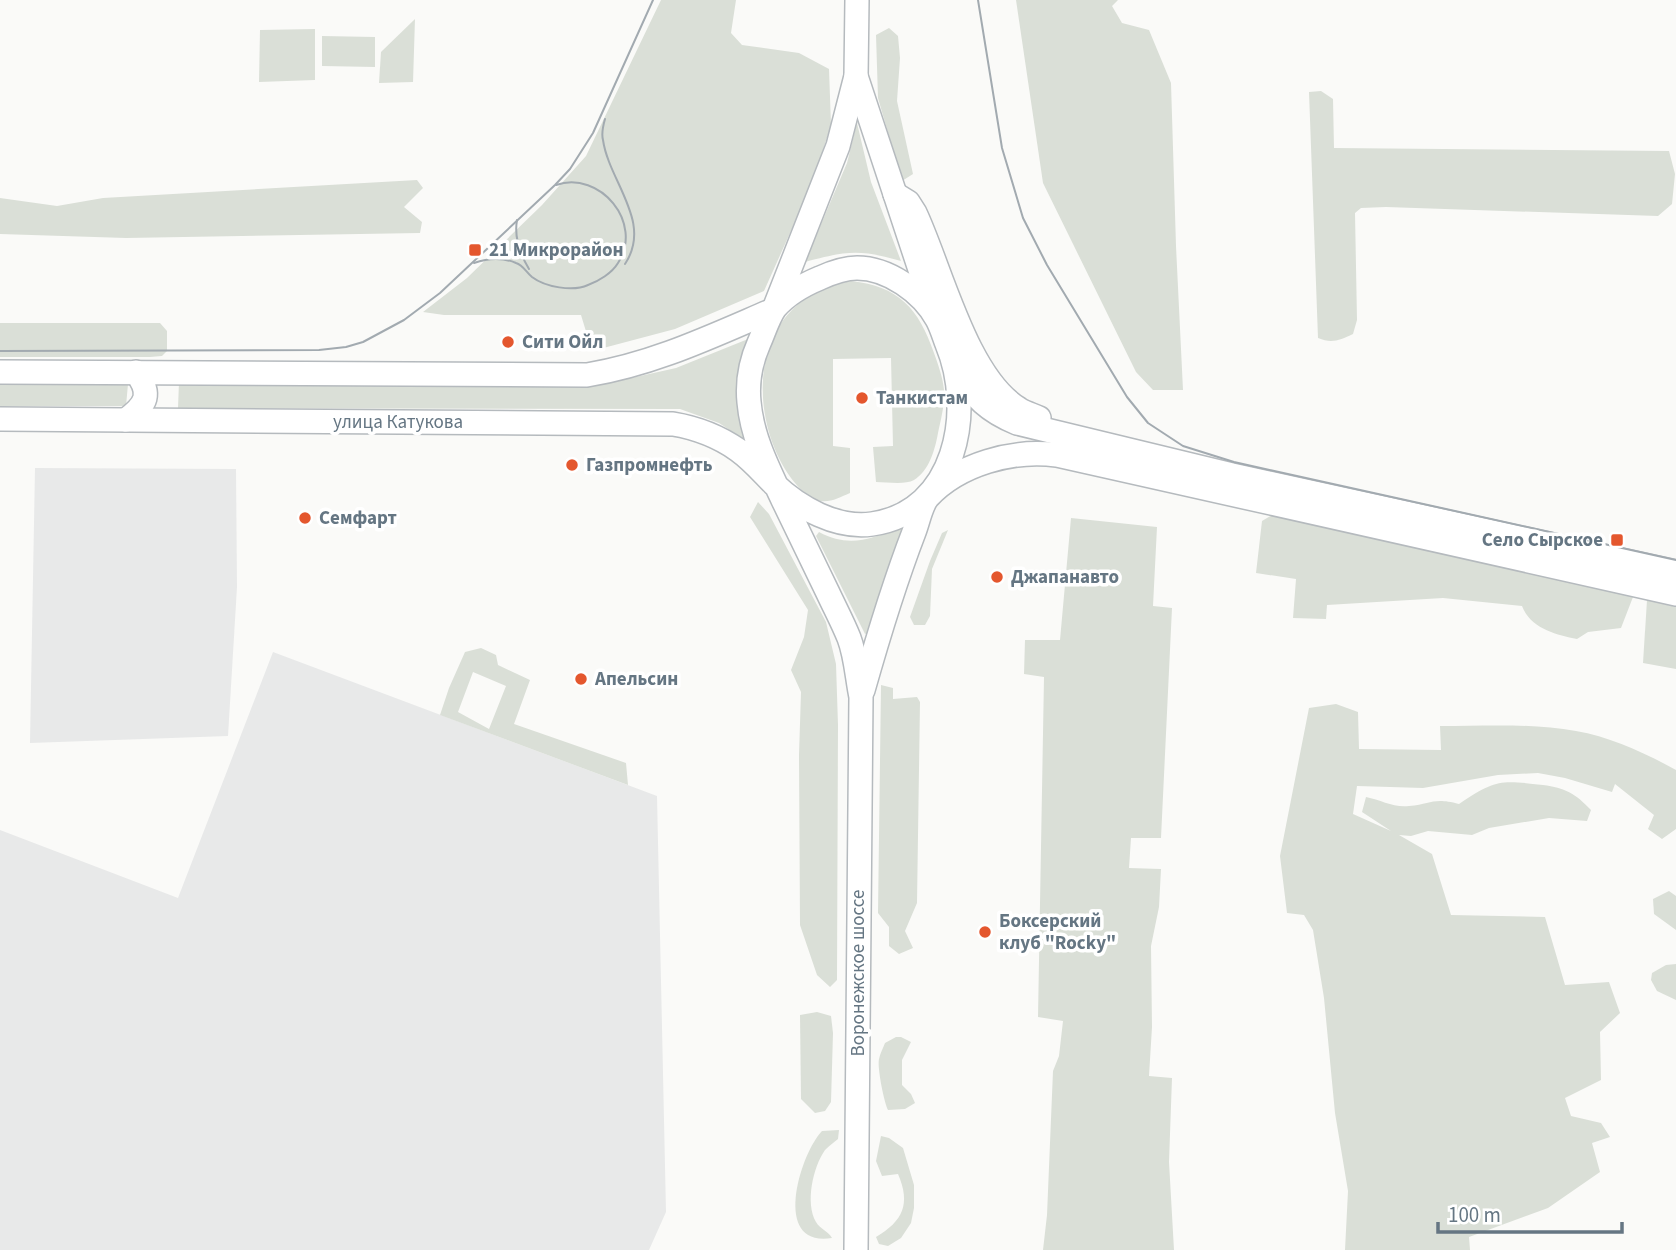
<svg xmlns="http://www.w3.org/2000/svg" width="1676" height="1250" viewBox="0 0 1676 1250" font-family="'Source Sans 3',sans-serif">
  <rect width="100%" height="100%" fill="#fafaf8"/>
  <!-- built -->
  <g fill="#e8e9e9">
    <path d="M35 468 236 469 237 587 228 736 30 743Z"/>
    <path d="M273 652 657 796 666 1212 649 1250H0V830L178 898Z"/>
  </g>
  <!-- green -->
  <g fill="#dadfd7" fill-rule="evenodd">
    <path d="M661 0H736L731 33 742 45 799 53 829 69 831 125 812 184 764 291 675 329 592 351 581 315H444L423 312 467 278 542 205 586 156Z"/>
    <path d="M1016 0H1118L1112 6 1122 23 1149 30 1171 83 1176 246 1183 390H1153L1136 372 1043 183Z"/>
    <path d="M415 19 413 82 379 83 381 52Z"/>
    <path d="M889 28 898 36 900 58 897 101 913 174 902 181 878 98 876 35Z"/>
    <path d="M315 29V80L259 82 260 30Z"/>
    <path d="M322 36 375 37V67L322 66Z"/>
    <path d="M1321 91 1333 99 1334 148 1669 151 1675 174 1672 204 1658 216 1386 207 1361 208 1355 213 1357 320 1353 334C1340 340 1332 344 1318 338L1309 92Z"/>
    <path d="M857 123 871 182 901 261C860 249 846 251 805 262L847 163Z"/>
    <path d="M417 180 423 188 404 207 422 222 420 233 126 238 0 234V198L57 206 103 198Z"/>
    <path d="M851 281C899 286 919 309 934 353 938 364 943 378 944 390 945 404 941 419 938 433 935 450 929 471 914 480 905 485 887 482 876 482L873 447 893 446 891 358 833 359V446L850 448V493C838 498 827 505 814 499 805 495 797 486 791 478 761 437 751 369 780 325 798 298 821 287 851 281Z"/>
    <path d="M0 323H160L167 331V351L162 356 150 357H0Z"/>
    <path d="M758 335 754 446 719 423 680 409 178 408 179 382 441 387 600 385 676 368Z"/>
    <path d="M0 384H128L126 406H0Z"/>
    <path d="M758 502 769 514 826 622 836 664 838 725 837 980 830 987 817 975 800 925 799 755 801 692 791 670 804 637 808 610 750 517Z"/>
    <path d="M1272 515 1633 597 1621 628 1588 632 1577 639C1556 635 1530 628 1522 606L1443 598 1327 605 1326 619 1293 618 1296 579 1256 573 1262 521Z"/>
    <path d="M1071 518 1157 527 1153 606 1172 608 1161 838H1131L1129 868 1161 869 1159 907 1151 946 1152 1027 1149 1076 1172 1078 1169 1162 1174 1250H1043L1047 1215 1053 1071 1059 1056 1063 1021 1038 1017 1044 677 1024 674 1025 640H1060Z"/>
    <path d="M900 528 903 532 869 633 865 634 816 536 819 532C849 548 870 539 900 528Z"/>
    <path d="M948 530 932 569 930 616 925 625H914L910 617 930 561 942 533Z"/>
    <path d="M1647 600 1676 607V669L1643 663Z"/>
    <path d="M481 648 496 655 498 665 530 680 514 724 626 763 628 785 440 715 449 688 465 652ZM473 672 506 686 489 729 458 712Z"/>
    <path d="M881 685 893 688V699L917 697 920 702 917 903 905 931 913 948 899 954 889 946V927L878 913Z"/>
    <path d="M1336 704 1358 712 1359 749 1441 750 1440 726C1484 726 1533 723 1576 731 1611 737 1645 753 1676 770V829L1662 839 1648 829 1654 815 1615 784 1612 792 1565 778 1538 773 1498 775 1423 788 1357 786 1353 814 1391 831 1362 812 1366 797C1381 800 1394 808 1409 806 1432 804 1433 797 1459 804 1496 779 1500 780 1543 785 1565 788 1575 793 1591 810L1587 821 1549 818 1489 828 1472 835 1428 831 1411 836 1399 835 1432 854 1451 915 1545 917 1565 985 1609 982 1620 1013 1600 1032 1601 1080 1565 1098 1571 1116 1601 1123 1610 1137 1592 1143 1600 1172 1548 1208 1469 1237 1470 1250H1345L1348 1191 1335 1113 1324 998 1313 930 1304 915 1287 913 1280 856 1309 708Z"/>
    <path d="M1669 891 1676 896V930L1654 914 1653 899Z"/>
    <path d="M1676 964V1000L1657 991 1651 980 1652 973 1666 965Z"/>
    <path d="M817 1012 831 1016 833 1033 831 1102 825 1111 815 1113 801 1099 800 1015Z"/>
    <path d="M896 1037H901L911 1042 902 1060V1085L911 1094 915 1103 905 1109 888 1110C884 1102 877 1067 879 1059 880 1054 883 1048 885 1043Z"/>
    <path d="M839 1130 838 1139C834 1142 829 1146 825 1150 813 1167 805 1203 816 1222 820 1229 828 1231 832 1238 771 1248 800 1154 822 1131Z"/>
    <path d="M881 1136 889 1138 903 1148 914 1185V1208L911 1223 901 1238 888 1246 879 1244 876 1237C903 1221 911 1204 898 1174L882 1176 876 1161Z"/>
  </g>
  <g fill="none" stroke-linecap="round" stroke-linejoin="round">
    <!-- major casing -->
    <g stroke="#b5babe" stroke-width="26">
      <g id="major">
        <path d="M856 76 933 309"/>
        <path d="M895 194 908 202 915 213C941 268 966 377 1019 409 1025 413 1033 415 1039 418"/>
        <path d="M776 304 838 146 856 76 857 0"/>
        <path d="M959 370C972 397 990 412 1017 423L1232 475 1676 572"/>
        <path d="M0 372 587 375C654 364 712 336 773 310"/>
        <path d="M0 419 673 424C697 428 718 436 738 450 752 460 762 472 774 484 799 508 837 529 872 524 956 512 975 411 947 344 944 336 941 326 937 319 922 292 888 268 857 268 844 268 831 273 820 278 803 285 787 294 775 308 768 318 764 332 759 343 751 361 747 382 749 402 752 437 768 468 783 500 798 531 813 562 828 593 835 608 843 623 849 638 856 656 857 678 861 697L856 1250"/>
        <path d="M126 420C147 404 152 394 136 372"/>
        <path d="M863 690C878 637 894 584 914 532 918 522 921 505 928 497 959 464 1013 449 1057 455L1676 594"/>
      </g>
    </g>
    <!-- major -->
    <use href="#major" stroke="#fff" stroke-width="23"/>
    <!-- tram -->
    <g stroke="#a2aab0" stroke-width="2">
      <path d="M978 0 1002 148 1023 218 1047 265 1127 397 1148 423 1183 446 1234 462 1676 560"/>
      <path d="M605 119C603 126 601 133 603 140 609 182 653 222 625 264"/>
      <path d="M517 220C514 237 520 254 529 269"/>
      <path d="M474 263C488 258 502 257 516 263 523 265 526 272 532 277 545 287 573 292 588 285 599 281 612 273 618 263 644 223 600 170 556 185"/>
      <path d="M0 351 319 350 346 347 363 342 404 320 440 293 555 185 570 169 593 133 653 0"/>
    </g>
  </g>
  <!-- markers -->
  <g fill="#e4572e" stroke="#fff" stroke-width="2.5">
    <rect x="468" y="243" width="14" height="14" rx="3.5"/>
    <circle cx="508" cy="342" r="7"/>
    <circle cx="862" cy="398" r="7"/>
    <circle cx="572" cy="465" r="7"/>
    <circle cx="305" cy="518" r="7"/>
    <rect x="1610" y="533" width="14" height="14" rx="3.5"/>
    <circle cx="997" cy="577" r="7"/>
    <circle cx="581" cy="679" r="7"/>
    <circle cx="985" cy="932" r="7"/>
  </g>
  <g text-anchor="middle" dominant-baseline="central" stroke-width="7" stroke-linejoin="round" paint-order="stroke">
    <!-- poi labels -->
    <g font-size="19" font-weight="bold" fill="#657683" stroke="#fff" text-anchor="start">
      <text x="489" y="250">21 Микрорайон</text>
      <text x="522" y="342">Сити Ойл</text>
      <text x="876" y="398">Танкистам</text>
      <text x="586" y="465">Газпромнефть</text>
      <text x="319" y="518">Семфарт</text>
      <text x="1603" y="540" text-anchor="end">Село Сырское</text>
      <text x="1011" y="577">Джапанавто</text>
      <text x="595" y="679">Апельсин</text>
      <text x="999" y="921">Боксерский<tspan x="999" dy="22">клуб "Rocky"</tspan></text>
    </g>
    <!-- street labels -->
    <g font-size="19" fill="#657683" stroke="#fff">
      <text x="398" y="422">улица Катукова</text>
      <text transform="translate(858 973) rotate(-90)">Воронежское шоссе</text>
    </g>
  </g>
  <!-- scale -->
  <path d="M1438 1222v10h184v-10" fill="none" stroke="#657683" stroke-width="3.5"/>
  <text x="1448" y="1222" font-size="21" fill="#657683" stroke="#ffffff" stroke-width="5" paint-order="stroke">100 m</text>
</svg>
